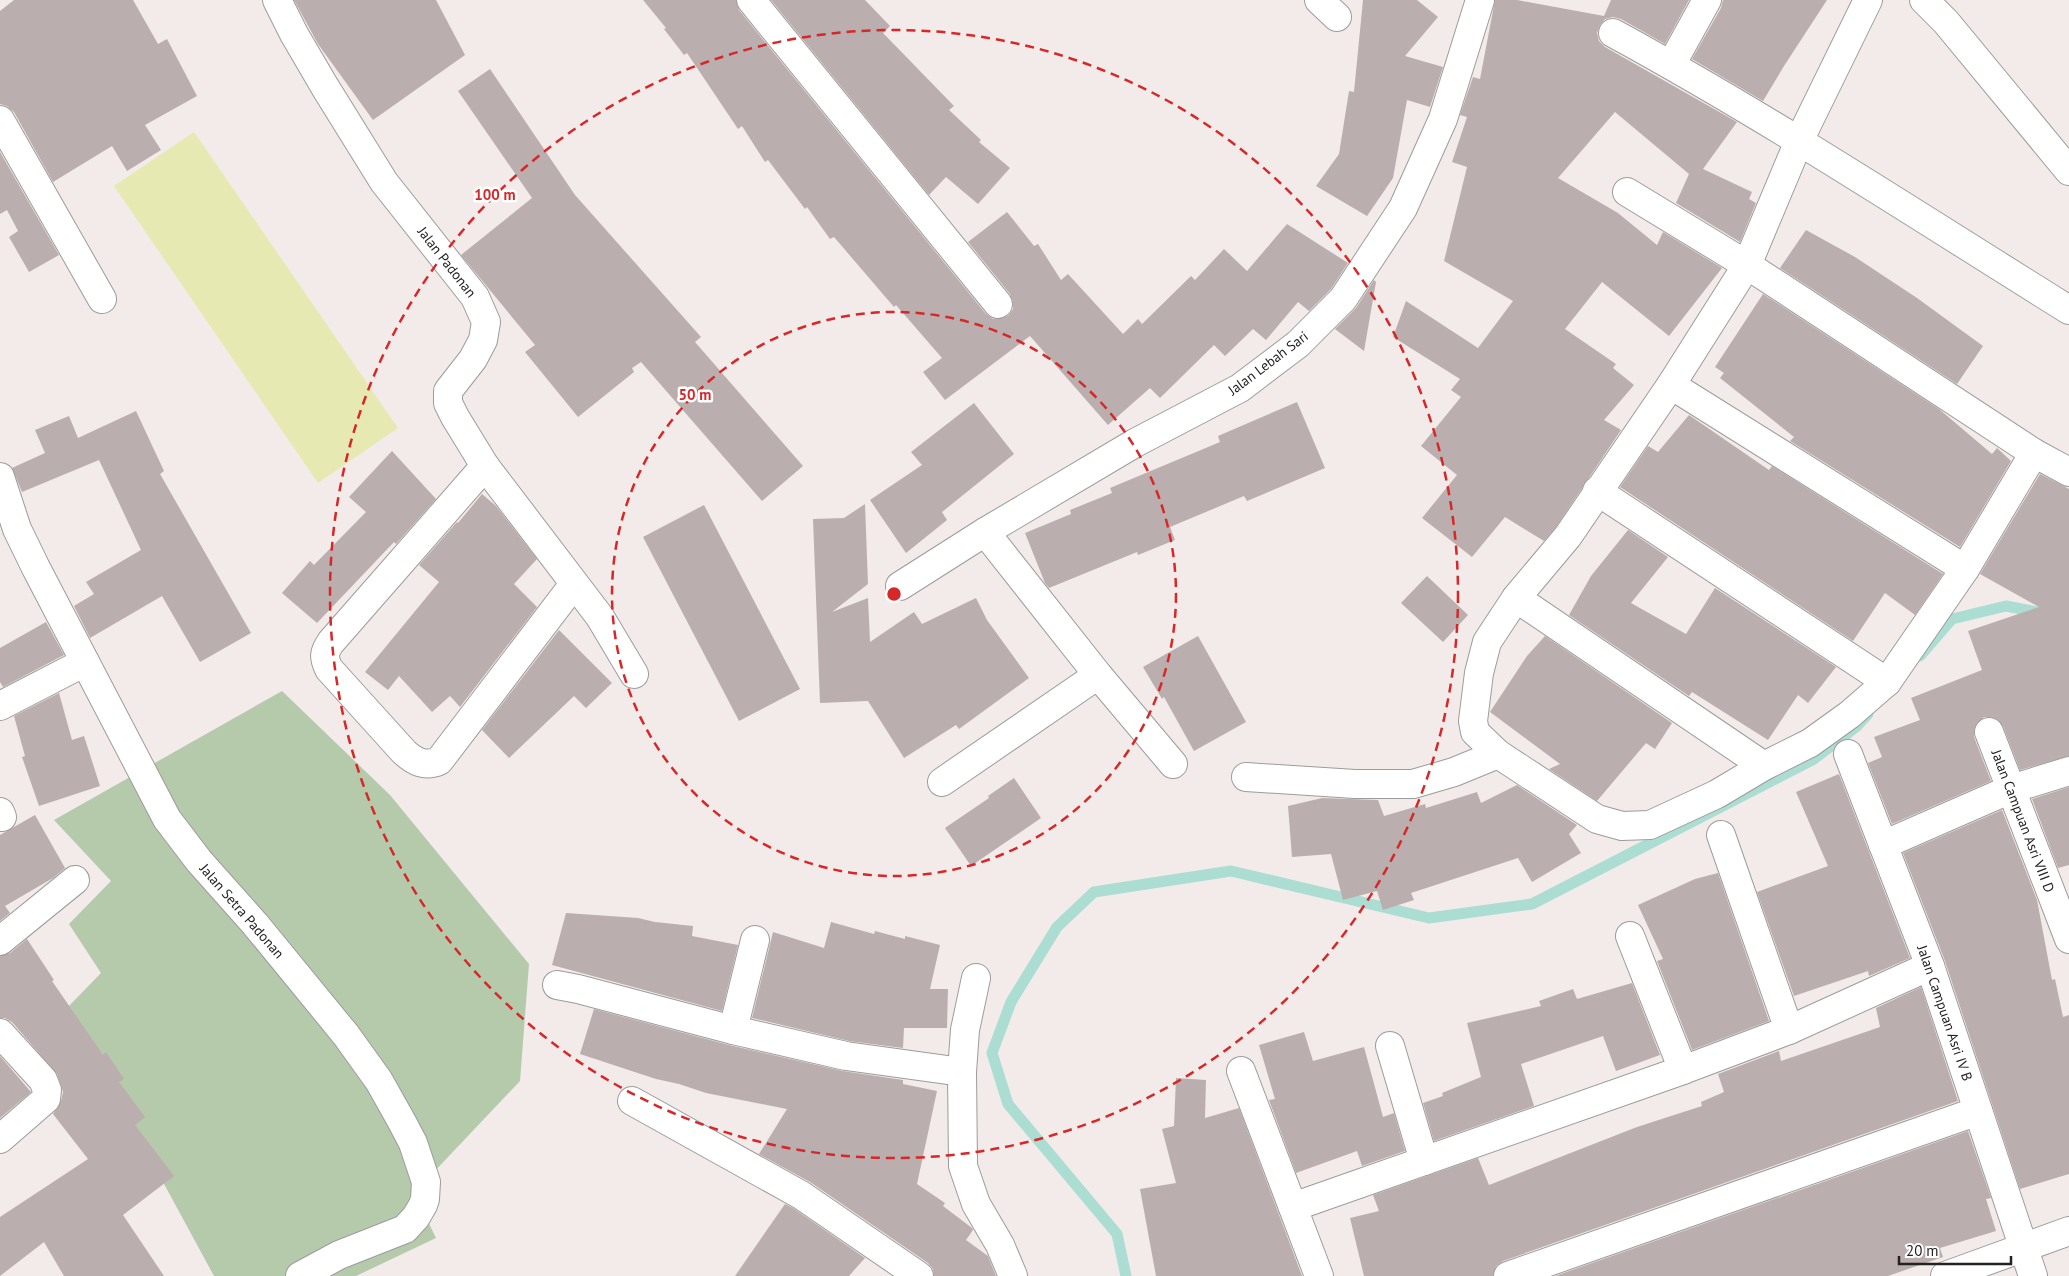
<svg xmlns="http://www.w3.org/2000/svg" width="2069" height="1276" viewBox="0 0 2069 1276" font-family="'PT Sans',sans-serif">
  <rect width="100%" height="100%" fill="#f2ebe9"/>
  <!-- grass -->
  <path fill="#e6e9b1" d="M194 132 398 428 318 483 114 186Z"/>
  <!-- cemetery -->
  <path fill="#b4caab" d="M282 691 390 795 529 964 520 1081 414 1193 436 1238 356 1276H214L68 1007 101 973 69 924 111 881 54 820Z"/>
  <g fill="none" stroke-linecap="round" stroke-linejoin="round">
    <!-- stream -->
    <g stroke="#abddd2" stroke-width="11">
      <path d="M1920 656 1952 619 2006 606 2069 618"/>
      <path d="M1126 1276 1117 1234 1008 1104 992 1053 1011 1002 1057 927 1094 892 1231 871 1429 918 1532 904 1814 759 1856 727 1868 714"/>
    </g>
  </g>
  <!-- building -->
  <g fill="#bbaeae">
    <path d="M14 0H133L158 44 167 39 197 96 145 125 161 150 127 171 112 146 53 182 14 112 7 106 0 104V11Z"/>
    <path d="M294 0H436L465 55 373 120 318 44Z"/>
    <path d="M643 0H736L739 10 986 314 993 319H1001L1008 316 1013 309V301L1010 294 968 242 1007 212 1034 246 1038 244 1061 280 1068 274 1123 334 1138 319 1142 324 1191 276 1195 280 1224 249 1247 271 1287 224 1348 263 1331 289 1309 311 1298 302 1266 340 1253 329 1225 356 1214 345 1160 398 1150 388 1108 425 1030 336 945 400 923 372 942 358 896 305 894 307 834 237 830 239 807 207 805 209 768 160 765 162 742 126 738 129 687 53 684 55 664 29 666 28Z"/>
    <path d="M771 0H865L890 26 883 33 954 106 949 110 981 140 979 142 1010 168 978 204 946 177 929 195Z"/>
    <path d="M1363 0H1417L1438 17 1405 56 1443 67 1430 107 1407 100 1393 178 1367 216 1316 186 1339 154 1349 91 1354 92Z"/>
    <path d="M1495 0H1517L1604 16 1611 0H1689L1665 44 1621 19 1613 17 1605 19 1600 25 1597 33 1599 41 1605 47 1737 122 1703 169 1752 192 1749 199 1756 203 1740 242 1676 203 1689 174 1615 112 1558 178 1618 213 1657 245 1663 232 1722 268 1669 336 1602 282 1565 329 1616 364 1613 368 1634 385 1604 420 1621 430 1556 527 1544 541 1505 517 1472 557 1422 518 1457 475 1421 446 1461 397 1451 390 1460 379 1393 337 1406 301 1478 348 1513 301 1444 261 1467 167 1452 162 1467 117 1460 115 1473 77 1480 79Z"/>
    <path d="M1723 0H1827L1784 66 1763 101 1692 59 1721 8Z"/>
    <path d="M490 69 575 195 701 337 695 342 803 466 762 501 641 362 632 368 634 372 578 417 525 352 535 345 461 255 532 198 458 91Z"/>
    <path d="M0 152 59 255 29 272 9 237 18 231 7 210 0 214Z"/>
    <path d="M1806 230 1855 257 1917 298 1983 346 1957 384 1780 268Z"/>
    <path d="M1374 280 1376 282 1364 351 1335 329 1356 308Z"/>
    <path d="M1763 294 1939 409 1992 454 1997 448 2011 461 1960 547 1790 441 1794 437 1720 378 1724 373 1715 367Z"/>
    <path d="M1297 402 1325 468 1247 501 1244 496 1170 527 1175 540 1138 555 1137 552 1049 588 1045 583 1025 533 1071 514 1070 510 1112 493 1110 488 1220 442 1218 436Z"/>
    <path d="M974 403 1014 454 942 512 947 520 906 553 870 500 922 465 911 452Z"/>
    <path d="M136 411 164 471 160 474 251 633 200 662 162 596 90 638 74 606 94 594 86 582 141 550 99 460 22 492 12 468 45 453 35 430 69 416 78 438Z"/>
    <path d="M1689 415 1769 470 1772 466 1943 574 1915 615 1885 593 1853 641 1620 487 1648 446 1658 452Z"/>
    <path d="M392 451 436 499 396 544 394 542 317 623 282 593 310 561 314 565 366 512 349 497Z"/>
    <path d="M2040 474 2069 489V756L2020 770 2003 726 1998 720 1991 717H1984L1977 723 1974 730V737L1991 781 1892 824 1868 763 1882 757 1874 737 1920 720 1911 698 1982 670 1968 631 2039 607 1980 574Z"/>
    <path d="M482 494 496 506 537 559 514 584 537 607 460 707 450 696 432 712 399 676 388 690 365 672 439 582 419 565 457 522 458 523Z"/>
    <path d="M865 504 868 584 832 612 868 598 870 642 914 612 922 624 976 598 987 620 1029 678 959 729 956 725 904 758 868 701 820 703 813 519 844 518Z"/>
    <path d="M704 505 800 689 739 721 643 537Z"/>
    <path d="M1628 530 1668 557 1631 603 1686 634 1715 588 1836 667 1808 703 1798 695 1768 740 1692 692 1689 696 1569 615 1591 576Z"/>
    <path d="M1427 576 1468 615 1443 642 1401 603Z"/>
    <path d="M46 622 64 655 3 687 0 682V648Z"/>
    <path d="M559 630 612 683 586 708 574 696 509 758 482 730Z"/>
    <path d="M1198 636 1246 722 1194 751 1164 697 1162 699 1143 667Z"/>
    <path d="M1545 636 1672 723 1655 749 1646 743 1597 801 1549 769 1560 764 1490 712 1527 656Z"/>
    <path d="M59 693 72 740 84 736 100 786 39 806 22 757 25 756 14 716Z"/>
    <path d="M1839 774 1910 958 1869 976 1868 971 1794 996 1757 892 1828 866 1796 792Z"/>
    <path d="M1014 778 1041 818 971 866 945 828 989 798 988 796Z"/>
    <path d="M1517 785 1577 825 1569 834 1581 853 1532 882 1518 858 1411 893 1414 900 1383 910 1377 891 1343 900 1331 854 1292 857 1288 806 1322 798 1378 800 1384 816 1425 804 1426 808 1477 792 1481 803Z"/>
    <path d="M2069 787V865L2058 868 2032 799Z"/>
    <path d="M2002 810 2037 900 2052 980 2055 979 2063 1017 2069 1015V1174L2020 1189 1945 961 1903 853Z"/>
    <path d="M35 815 65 868 53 878 5 906 10 913 0 921V835Z"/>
    <path d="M1718 873 1769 1021 1692 1050 1657 961 1663 959 1638 905 1695 879Z"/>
    <path d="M566 913 638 918 655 922 693 926 692 936 738 945 722 1011 552 965Z"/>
    <path d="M831 922 874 934 875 931 905 939V936L940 945 930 989H948L947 1028H904L903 1048 849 1041 752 1018 773 932 824 948Z"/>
    <path d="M27 939 54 980 52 981 103 1055 106 1052 124 1079 119 1082 145 1117 135 1125 174 1176 123 1215 164 1276H64L44 1242 0 1276V1217L88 1159 53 1114 61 1101 63 1092 57 1074 12 1022 5 1018H0V956L10 953Z"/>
    <path d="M1632 983 1660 1055 1616 1071 1603 1036 1521 1064 1534 1106 1434 1141 1423 1103 1443 1096 1442 1093 1481 1077 1467 1023 1541 1006 1539 1001 1573 989 1577 999Z"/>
    <path d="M1921 987 1958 1101 1503 1261 1496 1266 1493 1276H1364L1350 1218 1379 1211 1373 1195 1478 1158 1489 1185 1637 1127 1702 1106 1701 1102 1724 1092 1718 1074 1779 1051 1781 1061 1880 1027 1876 1008Z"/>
    <path d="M594 1009 729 1045 843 1071 903 1080V1084L937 1091 917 1184 945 1203 943 1206 972 1228 973 1230 966 1240 988 1256 996 1276H934L933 1269 928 1263 810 1182 759 1154 787 1109 706 1093 679 1084 656 1079 580 1054Z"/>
    <path d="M1304 1032 1313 1061 1364 1047 1383 1117 1394 1113 1405 1151 1362 1166 1357 1151 1296 1173 1269 1100 1275 1099 1259 1045Z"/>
    <path d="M0 1056 31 1092 0 1118Z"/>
    <path d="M1176 1078 1206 1080 1205 1118 1239 1108 1302 1276H1156L1140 1189 1176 1183 1162 1129 1174 1126Z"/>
    <path d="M1968 1131 1991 1198 1986 1199 1996 1231 1940 1248 1943 1257 1888 1276H1555Z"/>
    <path d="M785 1204 793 1208 865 1258 849 1276H735Z"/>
  </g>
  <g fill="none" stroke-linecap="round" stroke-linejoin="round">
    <!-- minor casing -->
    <g stroke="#9c9c9c" stroke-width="30">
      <g id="minor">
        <path d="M277 0 294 34 325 87 384 182 475 297 486 322 483 340 473 359 448 391V403L455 417 485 466 600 617 634 674"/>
        <path d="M751 0 998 304"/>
        <path d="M1319 0 1337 17"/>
        <path d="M1868 0 1799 141 1747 265 1671 385 1568 536 1516 598 1487 642 1479 673 1473 721 1475 732 1498 754 1597 819 1622 826 1650 825 1717 794 1764 766 1810 743 1849 715 1887 682 1965 569 2034 453"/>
        <path d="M1924 0 1946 22 2069 171"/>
        <path d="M1613 33C1769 118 1918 216 2069 310"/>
        <path d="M1671 65 1707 0"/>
        <path d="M0 120 102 299"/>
        <path d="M1627 192 1747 265 2034 453 2069 472"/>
        <path d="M1671 385 1965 569"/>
        <path d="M485 466 331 642C324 652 323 657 329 669L404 752C415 762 425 767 439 761L574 584"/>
        <path d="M0 477 17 529 36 568 167 819 199 861 255 924 346 1035 379 1081 402 1122 413 1143 426 1182 425 1199 423 1205 416 1217 405 1229 339 1255 300 1276"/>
        <path d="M1597 491 1887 682"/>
        <path d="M985 532 1098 675 1173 764"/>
        <path d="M900 586 985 532 1135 443 1240 388 1298 344 1343 299 1403 208 1443 119 1480 0"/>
        <path d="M1516 598 1764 766"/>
        <path d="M0 706 85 662"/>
        <path d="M1989 732 2069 939"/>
        <path d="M1848 754 1930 966 2033 1276"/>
        <path d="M1246 777 1355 784H1413L1454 772 1498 754"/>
        <path d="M942 782 1098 675"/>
        <path d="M0 812 2 817"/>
        <path d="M1721 835 1789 1030"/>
        <path d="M1883 845 2011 789 2069 771"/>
        <path d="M1630 936 1683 1070"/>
        <path d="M0 941 75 880"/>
        <path d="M976 978 965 1030 962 1072 963 1166 976 1204 1000 1245 1013 1276"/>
        <path d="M557 985 578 989 733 1030 846 1056 962 1072"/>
        <path d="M733 1030 755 940"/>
        <path d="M0 1033 43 1080 47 1090 46 1099 0 1139"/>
        <path d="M1390 1046 1424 1161"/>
        <path d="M1241 1071 1319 1276"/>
        <path d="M632 1101 801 1195 919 1276"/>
        <path d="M1293 1207 1683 1070 1789 1030 1930 966"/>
        <path d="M1508 1276 1978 1111"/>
        <path d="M1945 1276 2069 1231"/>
      </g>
    </g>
    <!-- minor -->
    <use href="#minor" stroke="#fff" stroke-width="28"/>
  </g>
  <!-- distance rings -->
  <g fill="none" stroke="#d62828" stroke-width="2.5" stroke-dasharray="9 6">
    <circle cx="894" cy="594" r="282"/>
    <circle cx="894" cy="594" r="564"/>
  </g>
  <g text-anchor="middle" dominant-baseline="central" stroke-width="5" stroke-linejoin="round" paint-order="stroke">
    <!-- street labels -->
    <g font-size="14" fill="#222" stroke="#fff">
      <text transform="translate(447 262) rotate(52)">Jalan Padonan</text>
      <text transform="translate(1268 363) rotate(-37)">Jalan Lebah Sari</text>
      <text transform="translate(2023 821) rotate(69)">Jalan Campuan Asri VIII D</text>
      <text transform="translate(242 911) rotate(49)">Jalan Setra Padonan</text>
      <text transform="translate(1945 1013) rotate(71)">Jalan Campuan Asri IV B</text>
    </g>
  </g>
  <circle cx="894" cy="594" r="8" fill="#d62828" stroke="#fff" stroke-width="2.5"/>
  <g font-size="15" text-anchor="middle" font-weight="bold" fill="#d62828" stroke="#fff" stroke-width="5" stroke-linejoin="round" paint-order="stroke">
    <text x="495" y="200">100 m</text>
    <text x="695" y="400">50 m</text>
  </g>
  <!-- scale -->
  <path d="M1899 1256v8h112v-8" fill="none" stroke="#222222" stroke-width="2.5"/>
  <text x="1906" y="1256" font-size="15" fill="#222222" stroke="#ffffff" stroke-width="4" paint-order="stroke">20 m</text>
</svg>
